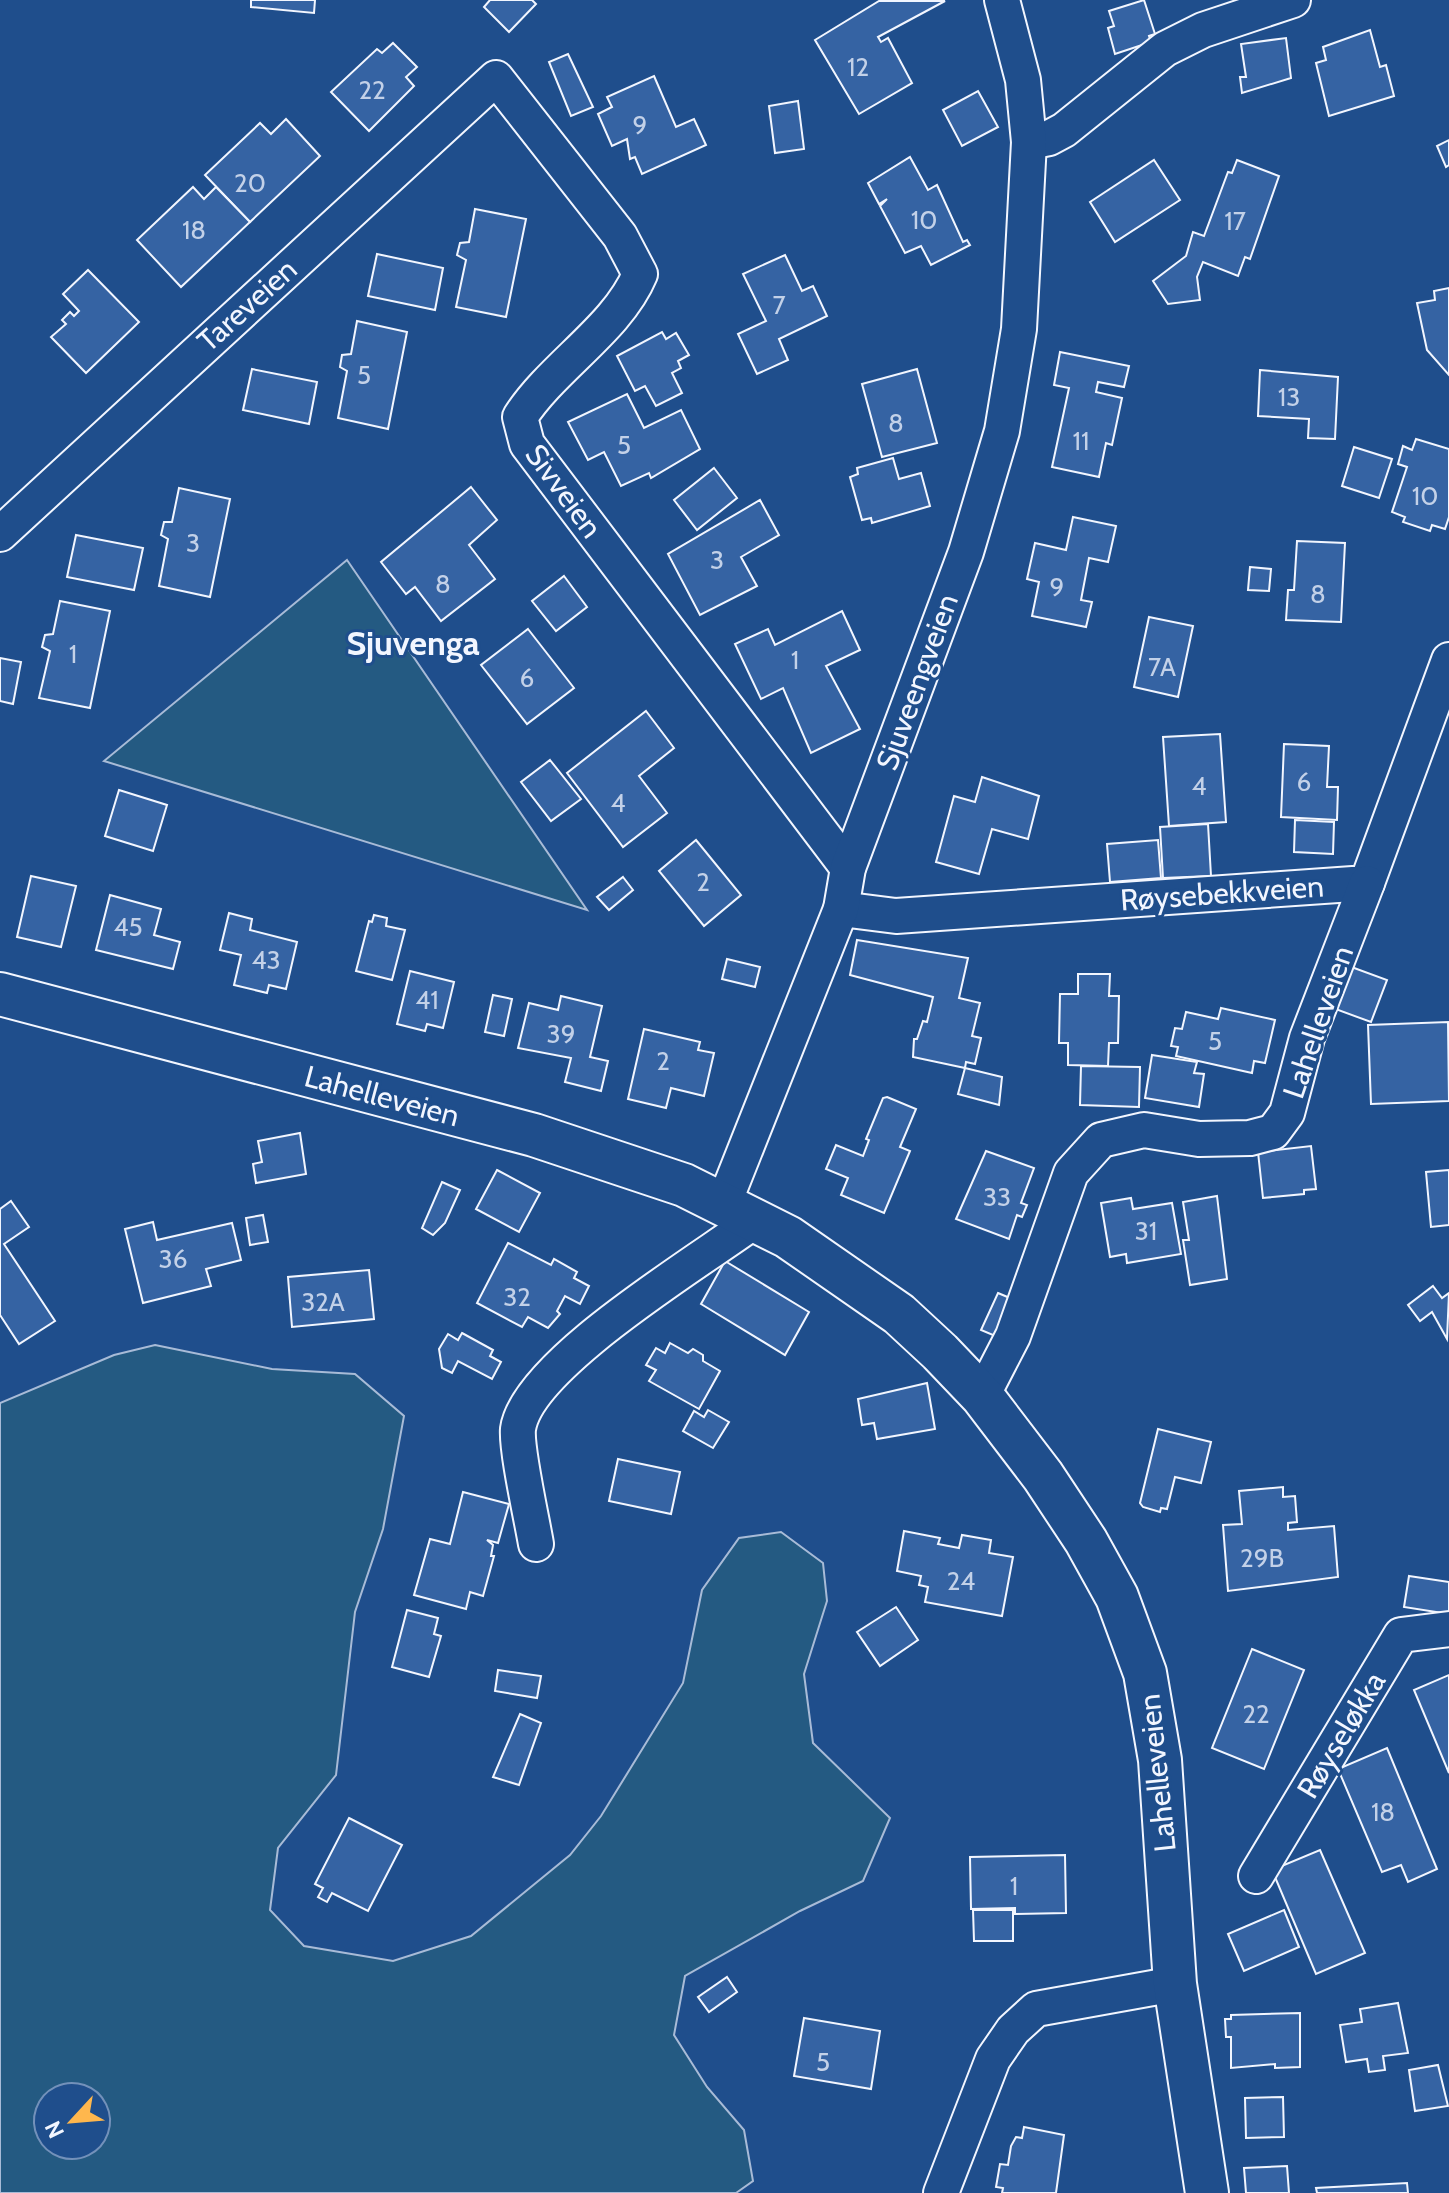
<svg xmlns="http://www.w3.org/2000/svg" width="1449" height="2193" viewBox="0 0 1449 2193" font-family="Cabin,sans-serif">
  <rect width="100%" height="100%" fill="#1f4e8c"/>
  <!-- green -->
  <g fill="#245a82" stroke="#a8bbd7" stroke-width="2" fill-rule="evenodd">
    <path d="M347 560 587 910 104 761Z"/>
    <path d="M155 1345 272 1369 355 1374 404 1416 383 1529 355 1612 336 1775 278 1848 270 1910 304 1946 393 1961 471 1936 570 1855 601 1816 683 1683 702 1590 739 1538 781 1532 823 1563 827 1601 804 1674 813 1743 890 1818 863 1881 800 1911 685 1976 674 2035 707 2087 744 2130 753 2181 736 2193H0V1403L114 1355ZM96 2097V2145H48V2097Z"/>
  </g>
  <!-- building -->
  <g fill="#3563a3" stroke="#f2f6ff" stroke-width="2">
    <path d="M251 0H315L314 13 251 7Z"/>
    <path d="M490 0H532L536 4 509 32 484 7Z"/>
    <path d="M1144 0 1155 34 1149 36 1151 42 1115 54 1108 28 1114 26 1109 11Z"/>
    <path d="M879 1H945L878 37 881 42 888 38 912 83 859 114 815 40Z"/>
    <path d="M1370 30 1380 67 1386 65 1394 96 1329 116 1316 63 1326 60 1323 47Z"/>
    <path d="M1286 38 1291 78 1242 93 1240 77H1246L1241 44Z"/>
    <path d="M393 43 417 67 406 77 414 86 369 131 331 92 377 49 382 53Z"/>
    <path d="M568 54 593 107 571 116 549 62Z"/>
    <path d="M654 76 676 127 694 119 706 145 642 174 635 157 630 159 627 139 612 146 598 114 612 107 607 97Z"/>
    <path d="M978 91 998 127 962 146 943 110Z"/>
    <path d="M798 101 804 149 775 153 769 106Z"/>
    <path d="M286 119 320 156 250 222 205 175 260 123 271 134Z"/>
    <path d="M1449 140V165L1446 167 1437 146Z"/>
    <path d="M910 157 928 190 937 185 963 242 967 240 970 245 931 265 921 246 905 253 880 206 887 199 879 204 868 183Z"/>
    <path d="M1154 160 1180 200 1115 242 1090 202Z"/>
    <path d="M1237 160 1279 176 1250 259 1245 257 1238 276 1203 262 1197 277 1200 300 1168 304 1153 281 1186 256 1193 232 1204 236 1228 172 1232 173Z"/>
    <path d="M193 187 204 199 216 187 250 222 181 287 137 240Z"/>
    <path d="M475 209 526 219 506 317 456 307 466 260 457 255 460 243 469 242Z"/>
    <path d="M377 254 443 268 435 310 368 296Z"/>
    <path d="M785 255 802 291 813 286 827 316 779 339 788 360 757 374 738 334 766 321 743 274Z"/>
    <path d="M88 270 139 322 86 373 51 337 66 324 62 320 70 312 74 316 79 311 63 294Z"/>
    <path d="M1449 288V375L1427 350 1417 303 1435 300 1434 291Z"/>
    <path d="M357 321 407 332 388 429 338 418 347 371 340 367 342 355 351 354Z"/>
    <path d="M662 332 666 339 676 333 689 355 678 361 681 368 672 373 682 393 656 406 645 386 635 391 617 356Z"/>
    <path d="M1060 352 1129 366 1124 387 1098 382 1096 392 1122 398 1112 445 1106 443 1099 477 1052 467 1069 388 1054 385Z"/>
    <path d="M252 369 317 382 309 424 243 410Z"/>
    <path d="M917 369 937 443 882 457 862 384Z"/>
    <path d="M1260 370 1338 377 1335 439 1308 438 1309 419 1258 416Z"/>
    <path d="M627 394 644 428 681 410 700 449 651 478 649 473 621 486 604 452 588 460 568 422Z"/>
    <path d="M1416 439 1449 449V517L1445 529 1432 525 1430 531 1403 522 1405 517 1392 512 1407 467 1398 464 1403 446 1412 450Z"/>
    <path d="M1354 447 1392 459 1379 498 1342 486Z"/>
    <path d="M893 458 899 479 921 473 930 506 872 523 871 518 862 520 850 477 858 474 857 468Z"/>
    <path d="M714 468 737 498 697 530 674 500Z"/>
    <path d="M471 487 497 520 469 545 495 579 441 621 415 587 406 594 381 562Z"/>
    <path d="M179 488 230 499 210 597 159 586 168 539 161 535 164 522H172Z"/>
    <path d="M760 500 779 535 741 557 757 586 700 615 668 554Z"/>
    <path d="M1073 517 1116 526 1108 562 1089 558 1081 600 1092 602 1086 627 1032 616 1039 582 1027 579 1035 543 1066 550Z"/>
    <path d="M76 535 143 548 134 590 67 577Z"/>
    <path d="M1297 541 1345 543 1341 622 1286 620 1288 590H1294Z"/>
    <path d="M1250 567 1271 569 1269 591 1248 590Z"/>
    <path d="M564 576 587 607 556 631 532 601Z"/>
    <path d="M60 601 110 611 90 708 39 698 50 651 42 647 45 635 53 634Z"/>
    <path d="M842 611 860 650 826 666 860 729 811 753 783 688 761 699 735 644 768 629 775 645Z"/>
    <path d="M1149 617 1193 626 1178 697 1134 687Z"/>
    <path d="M528 629 574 688 527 724 481 665Z"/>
    <path d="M0 658 21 662 13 704 0 701Z"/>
    <path d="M646 711 674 748 639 776 667 813 623 847 567 773Z"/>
    <path d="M1220 734 1226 822 1169 826 1163 737Z"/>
    <path d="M1284 744 1329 746 1327 787H1338L1337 820 1281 817Z"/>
    <path d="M550 760 581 799 551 821 521 782Z"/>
    <path d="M982 777 1039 796 1028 839 992 829 979 874 936 862 954 796 975 802Z"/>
    <path d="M119 790 167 805 153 851 105 836Z"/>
    <path d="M1295 820 1334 822 1333 854 1294 852Z"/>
    <path d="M1208 824 1211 876 1163 878 1160 827Z"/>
    <path d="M696 840 741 895 704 926 659 871Z"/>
    <path d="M1158 840 1161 878 1110 882 1107 844Z"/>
    <path d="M31 876 76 886 61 947 17 937Z"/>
    <path d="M623 877 633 890 609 910 597 897Z"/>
    <path d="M110 895 161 909 154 935 180 942 173 969 96 950Z"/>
    <path d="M229 913 252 919 250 930 297 942 286 989 269 985 267 993 234 985 241 955 220 950Z"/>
    <path d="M374 915 387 918 386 926 405 930 392 980 356 971 369 921 372 922Z"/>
    <path d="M857 940 968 958 959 998 980 1003 972 1036 981 1038 975 1064 966 1062 965 1068 913 1057 914 1039H917L923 1021 927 1022 933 997 850 975Z"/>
    <path d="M727 959 760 967 755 987 722 979Z"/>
    <path d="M1346 965 1387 980 1371 1022 1330 1007Z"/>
    <path d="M410 971 454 982 443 1028 427 1024 425 1031 397 1024Z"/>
    <path d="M1078 974H1110L1109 996H1119L1118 1043H1109L1108 1066 1068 1065V1043H1059L1060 994H1078Z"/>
    <path d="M493 995 512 999 504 1036 485 1032Z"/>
    <path d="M561 996 602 1006 590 1057 608 1061 601 1091 565 1082 571 1058 518 1048 529 1003 558 1010Z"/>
    <path d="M1221 1008 1275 1020 1265 1063 1254 1061 1252 1073 1176 1056 1178 1047 1171 1046 1175 1028 1182 1029 1186 1012 1218 1019Z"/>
    <path d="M1448 1022 1449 1101 1371 1104 1368 1025Z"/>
    <path d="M644 1029 700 1042 698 1050 714 1053 704 1096 671 1088 666 1108 628 1099Z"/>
    <path d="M1152 1055 1197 1062 1194 1073 1204 1074 1199 1107 1145 1098Z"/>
    <path d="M1081 1066 1140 1067 1139 1107 1080 1105Z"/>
    <path d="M965 1068 1002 1077 999 1105 958 1094Z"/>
    <path d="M887 1097 916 1109 900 1147 910 1151 884 1213 841 1195 848 1178 826 1169 836 1145 863 1156 869 1140 866 1139 883 1098Z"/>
    <path d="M300 1133 306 1174 256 1183 253 1164 262 1162 258 1141Z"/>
    <path d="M1311 1146 1316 1189 1304 1190V1194L1263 1198 1258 1152Z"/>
    <path d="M986 1151 1034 1168 1021 1203 1027 1205 1022 1217 1017 1215 1009 1239 956 1219Z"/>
    <path d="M497 1170 540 1193 519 1232 476 1209Z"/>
    <path d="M1449 1170V1225L1431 1227 1426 1172Z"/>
    <path d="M442 1182 460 1190 445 1223 433 1235 422 1228Z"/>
    <path d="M1217 1196 1227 1279 1190 1285 1183 1240H1189L1183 1202Z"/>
    <path d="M1131 1198 1133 1209 1172 1203 1181 1254 1127 1263 1126 1254 1110 1257 1101 1203Z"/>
    <path d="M11 1201 29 1227 4 1244 55 1321 19 1344 0 1315V1209Z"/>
    <path d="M263 1215 268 1242 250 1245 246 1218Z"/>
    <path d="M153 1222 157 1240 232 1223 241 1260 206 1269 211 1286 143 1303 125 1229Z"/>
    <path d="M508 1243 551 1265 554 1259 577 1272 574 1278 589 1286 580 1304 565 1296 557 1311 560 1314 548 1328 528 1317 522 1327 477 1303Z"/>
    <path d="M725 1261 809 1312 785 1355 701 1304Z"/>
    <path d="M369 1270 374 1319 292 1327 288 1277Z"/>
    <path d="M1433 1286 1442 1298 1449 1293 1447 1339 1432 1312 1420 1321 1408 1305Z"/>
    <path d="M998 1293 1017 1301 1000 1338 981 1330Z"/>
    <path d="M462 1333 493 1350 490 1356 501 1362 492 1379 458 1361 452 1373 442 1368 439 1349 448 1334 458 1340Z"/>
    <path d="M670 1343 688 1353 693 1349 703 1355V1361L720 1371 699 1409 649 1381 656 1370 646 1365 656 1348 665 1353Z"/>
    <path d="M927 1383 935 1429 877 1439 874 1423 862 1425 858 1399Z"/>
    <path d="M708 1410 729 1422 713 1448 683 1431 694 1411 704 1417Z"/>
    <path d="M1158 1429 1211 1442 1201 1483 1175 1477 1167 1509 1161 1508 1160 1512 1143 1507 1140 1503Z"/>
    <path d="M618 1459 680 1472 671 1514 609 1501Z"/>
    <path d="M1283 1487V1497L1295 1496 1297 1522 1288 1523V1530L1334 1526 1338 1577 1228 1591 1223 1525 1242 1524 1239 1491Z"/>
    <path d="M463 1492 509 1504 498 1543 487 1540 493 1545 491 1556H494L483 1596 470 1592 466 1609 414 1595 430 1539 450 1544Z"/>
    <path d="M904 1531 940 1538 938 1544 959 1548 962 1535 991 1540 989 1553 1013 1557 1002 1616 925 1602 928 1587 919 1585 921 1576 897 1571Z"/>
    <path d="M1409 1576 1449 1582V1614L1404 1607Z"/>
    <path d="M896 1607 918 1640 880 1666 857 1632Z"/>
    <path d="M407 1610 438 1618 434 1634 441 1636 429 1677 392 1667Z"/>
    <path d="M1252 1649 1304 1670 1264 1769 1212 1748Z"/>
    <path d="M498 1670 541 1676 537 1698 495 1691Z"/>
    <path d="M1449 1675V1773L1414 1690Z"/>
    <path d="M520 1714 541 1723 519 1785 493 1777Z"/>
    <path d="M1387 1748 1437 1869 1408 1882 1401 1865 1382 1872 1338 1769Z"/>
    <path d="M349 1818 402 1845 368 1911 332 1893 327 1902 318 1897 323 1888 315 1884Z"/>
    <path d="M1320 1850 1365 1953 1316 1974 1272 1870Z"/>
    <path d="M1065 1855 1066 1913 1015 1914V1908L971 1909 970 1857Z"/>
    <path d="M973 1910H1013V1941H974Z"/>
    <path d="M1284 1910 1299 1947 1244 1971 1228 1934Z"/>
    <path d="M727 1977 737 1992 709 2012 698 1997Z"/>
    <path d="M1398 2003 1408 2053 1383 2056 1385 2070 1369 2072 1367 2059 1346 2062 1340 2025 1362 2022 1360 2009Z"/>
    <path d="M1300 2013V2067L1275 2068V2064L1231 2068V2037H1226L1225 2019H1231V2015Z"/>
    <path d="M804 2018 880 2031 871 2089 794 2076Z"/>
    <path d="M1438 2065 1448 2106 1415 2111 1409 2070Z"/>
    <path d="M1283 2097 1284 2137 1246 2138 1245 2098Z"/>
    <path d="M1024 2127 1064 2135 1056 2193H1002L1003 2188 996 2187 1000 2164 1008 2165 1011 2146 1016 2137 1022 2138Z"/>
    <path d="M1287 2166 1289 2193H1246L1244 2168Z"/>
    <path d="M1407 2183 1408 2193H1317L1316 2188Z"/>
  </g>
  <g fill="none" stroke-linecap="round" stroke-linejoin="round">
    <!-- minor casing -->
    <g stroke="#f2f6ff" stroke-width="38">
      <g id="minor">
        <path d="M1029 142 1049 138 1064 130 1165 49 1203 30 1293 0"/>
        <path d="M0 534 496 78 620 236 640 274C617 329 553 366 520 417L527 444 848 868"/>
        <path d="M841 909 896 916 1367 883 1449 660"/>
        <path d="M724 1203 841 909 848 868 966 552 1002 431 1019 329 1029 142 1023 80 1002 0"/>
        <path d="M982 1396 1013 1336 1071 1173 1101 1140 1144 1130 1199 1139 1250 1138 1273 1132 1287 1113 1307 1038 1367 883"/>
        <path d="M536 1544C532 1520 516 1449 518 1429 527 1364 702 1260 757 1219"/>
        <path d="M1256 1876 1401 1635 1449 1629"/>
        <path d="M941 2193 993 2059 1013 2030 1036 2009 1175 1984"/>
      </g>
    </g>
    <!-- tertiary casing -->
    <g stroke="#f2f6ff" stroke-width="46">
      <path id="tertiary" d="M0 994 534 1135 684 1185 788 1237 899 1314 940 1352 982 1396 1043 1476 1086 1541 1117 1597 1145 1673 1160 1760 1175 1984 1207 2193"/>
    </g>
    <!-- minor -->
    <use href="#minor" stroke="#1f4e8c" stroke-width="34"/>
    <!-- tertiary -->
    <use href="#tertiary" stroke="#1f4e8c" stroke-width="42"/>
  </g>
  <g text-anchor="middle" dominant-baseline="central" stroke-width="6" stroke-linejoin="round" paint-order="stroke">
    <!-- number labels -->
    <g font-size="26" fill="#c3d1e8">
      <text x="858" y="67">12</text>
      <text x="372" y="90">22</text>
      <text x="640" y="125">9</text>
      <text x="250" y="183">20</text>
      <text x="924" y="220">10</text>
      <text x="1235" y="221">17</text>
      <text x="194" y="230">18</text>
      <text x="779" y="305">7</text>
      <text x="364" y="375">5</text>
      <text x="1289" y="397">13</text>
      <text x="896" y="423">8</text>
      <text x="1081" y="441">11</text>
      <text x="624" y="445">5</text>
      <text x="1425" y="496">10</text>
      <text x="193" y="543">3</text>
      <text x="717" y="560">3</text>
      <text x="443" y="584">8</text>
      <text x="1057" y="587">9</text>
      <text x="1318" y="594">8</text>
      <text x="73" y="654">1</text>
      <text x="795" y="660">1</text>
      <text x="1162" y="667">7A</text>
      <text x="527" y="678">6</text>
      <text x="1304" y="782">6</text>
      <text x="1199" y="786">4</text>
      <text x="618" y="803">4</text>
      <text x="703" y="882">2</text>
      <text x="128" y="927">45</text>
      <text x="266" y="960">43</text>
      <text x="427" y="1000">41</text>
      <text x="561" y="1034">39</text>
      <text x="1215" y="1041">5</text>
      <text x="663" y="1061">2</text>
      <text x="997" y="1197">33</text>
      <text x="1146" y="1231">31</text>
      <text x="173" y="1259">36</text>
      <text x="517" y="1297">32</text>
      <text x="323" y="1302">32A</text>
      <text x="1262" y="1558">29B</text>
      <text x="961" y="1581">24</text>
      <text x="1256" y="1714">22</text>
      <text x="1383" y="1812">18</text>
      <text x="1014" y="1886">1</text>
      <text x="823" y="2062">5</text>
    </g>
    <!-- street labels -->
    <g font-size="30" fill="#f2f6ff" stroke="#1f4e8c">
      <text transform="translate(247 305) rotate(-42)">Tareveien</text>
      <text transform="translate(564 491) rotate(54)">Sivveien</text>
      <text transform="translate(917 682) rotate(-70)">Sjuveengveien</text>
      <text transform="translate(1222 893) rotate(-4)">Røysebekkveien</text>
      <text transform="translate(1318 1022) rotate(-71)">Lahelleveien</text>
      <text transform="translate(382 1096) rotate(15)">Lahelleveien</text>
      <text transform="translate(1341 1735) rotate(-59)">Røyseløkka</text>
      <text transform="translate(1157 1773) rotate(-96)">Lahelleveien</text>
    </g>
    <!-- quarter labels -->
    <g font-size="34" font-weight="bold" fill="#f2f6ff" stroke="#1f4e8c">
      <text x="413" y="643">Sjuvenga</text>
    </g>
  </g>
  <!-- north arrow -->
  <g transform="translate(72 2121) rotate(244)"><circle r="38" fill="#1f4e8c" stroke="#7391ba" stroke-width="2"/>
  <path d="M0-6L14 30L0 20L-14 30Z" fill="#ffb74d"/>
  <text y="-12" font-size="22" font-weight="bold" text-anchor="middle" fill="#f2f6ff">N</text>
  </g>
</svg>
